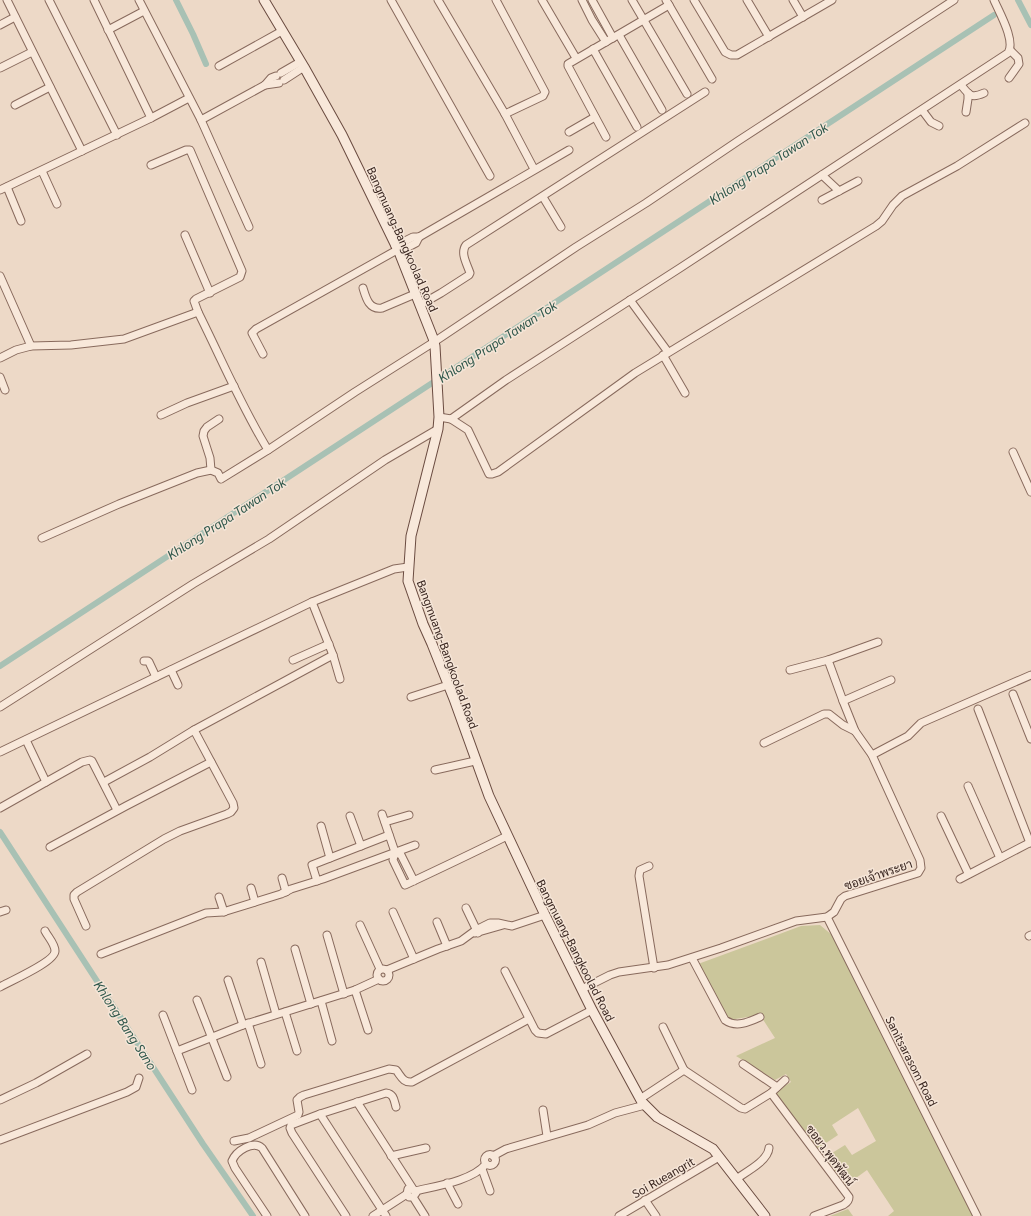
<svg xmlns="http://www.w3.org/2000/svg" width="1031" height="1216" viewBox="0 0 1031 1216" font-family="Georgia,Sarabun,serif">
  <rect width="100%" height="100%" fill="#edd9c7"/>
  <!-- green -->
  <g fill="#cbc69b">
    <path d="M820 925 832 935 974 1216H888L894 1211 867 1170 845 1186 824 1158 845 1145 852 1155 876 1141 858 1108 832 1125 838 1135 817 1149 775 1092 791 1082 786 1074 775 1080 736 1056 775 1038 760 1015 729 1020 698 964 801 926Z"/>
    <path d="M848 1209 853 1216H830Z"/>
  </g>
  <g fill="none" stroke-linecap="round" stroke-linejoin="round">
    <!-- canal -->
    <g stroke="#a8c1b4" stroke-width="6">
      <path d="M176 0 193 34 206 64"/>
      <path d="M1018 0 1031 25"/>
      <path d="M0 666 994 15"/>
      <path d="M0 832 203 1144 253 1216"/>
    </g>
    <!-- street casing -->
    <g stroke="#886a5d" stroke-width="9">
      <g id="street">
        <path d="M7 0 82 151"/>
        <path d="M49 0 117 135"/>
        <path d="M94 0 151 118"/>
        <path d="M139 0 201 120 265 85 271 78 276 76"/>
        <path d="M391 0 490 176"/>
        <path d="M438 0 505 114 534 169"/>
        <path d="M496 0 545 92 543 96 505 114"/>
        <path d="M542 0 576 58"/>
        <path d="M582 0 592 20 606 42"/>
        <path d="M592 0 613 38"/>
        <path d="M632 0 687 94"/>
        <path d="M666 0 712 79"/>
        <path d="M694 0 725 52 731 55H737L832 0"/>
        <path d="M747 0 769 37"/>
        <path d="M793 0 803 17"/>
        <path d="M0 25 15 17"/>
        <path d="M108 30 144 11"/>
        <path d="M619 35 662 110"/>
        <path d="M593 49 637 127"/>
        <path d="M219 66 282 31"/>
        <path d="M0 68 32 52"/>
        <path d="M281 73 300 62"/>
        <path d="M1009 78 1019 64 1018 58 1010 50"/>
        <path d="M284 80 304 67"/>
        <path d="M265 85 279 83"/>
        <path d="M961 85C969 95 971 99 984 93"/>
        <path d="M15 105 50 87"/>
        <path d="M922 110 931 122 939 126"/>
        <path d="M966 112 968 99V93"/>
        <path d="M201 120 249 227"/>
        <path d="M569 132 595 117"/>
        <path d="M606 137 568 66V64L669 5"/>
        <path d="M151 165 186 150H190L242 271 240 277 196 299 194 301 198 312C221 358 241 406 268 450L355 392 434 342 576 247 646 203 738 141 954 0"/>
        <path d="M42 171 57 204"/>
        <path d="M822 175 839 191"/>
        <path d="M7 187 21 221"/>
        <path d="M0 190 151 118 189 98"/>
        <path d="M543 197 561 227"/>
        <path d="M822 200 858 181"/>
        <path d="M185 235 210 293"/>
        <path d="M395 246 413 237H419L569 150"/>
        <path d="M399 252 416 243 419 237"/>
        <path d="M0 276 31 346"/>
        <path d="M363 288C366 298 369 310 382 308L415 294"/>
        <path d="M630 300 668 352"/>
        <path d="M420 305 441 293 469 275 470 273C467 264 460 253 466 245L705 92"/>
        <path d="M263 354 253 335 252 333 256 329 397 250"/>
        <path d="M663 355 685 393"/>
        <path d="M0 358 16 350 31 346 71 345 124 339 198 312"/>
        <path d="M0 377 5 390"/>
        <path d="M161 415 187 403 234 386"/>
        <path d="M439 417 451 419 506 380 680 268 1008 53C1016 41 999 12 994 0"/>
        <path d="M451 419 468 430 489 474H492L498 472 635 373 876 226 882 221 893 205 902 196 957 166 1025 123"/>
        <path d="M1013 452 1031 492"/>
        <path d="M211 470 210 458 203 436 204 431 207 427 219 419"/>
        <path d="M42 538 119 504 197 473 211 470 218 473 221 479 268 450"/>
        <path d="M312 602 333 655 340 679"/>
        <path d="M293 660 329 644"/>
        <path d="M144 661H148L149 662 156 677"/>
        <path d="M171 670 178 685"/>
        <path d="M790 670 828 660"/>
        <path d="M1013 694 1031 739"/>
        <path d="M411 697 448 685"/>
        <path d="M843 701 891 680"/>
        <path d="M0 707 193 584 269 539 385 460 438 429"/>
        <path d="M978 709 1030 843"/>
        <path d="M764 743 824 714H829L843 725 855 731"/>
        <path d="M0 752 312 602 394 569 408 567"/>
        <path d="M872 755 855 731 843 701 828 660 878 642"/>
        <path d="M435 770 475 761"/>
        <path d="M46 782 82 762 90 760 92 761 117 810"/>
        <path d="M104 782 150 757 194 730 333 655"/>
        <path d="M968 786 1000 858"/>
        <path d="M0 808 46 782 26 740"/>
        <path d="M382 814 395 852"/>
        <path d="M350 816 361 846"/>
        <path d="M941 816 968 873"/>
        <path d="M385 822 409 815"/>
        <path d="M321 826 330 858"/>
        <path d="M50 847 126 806 211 762"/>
        <path d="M649 866 640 870 639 876 654 968"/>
        <path d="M282 878 286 892"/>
        <path d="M960 879 1031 842"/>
        <path d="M317 881 312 865 389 835"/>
        <path d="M414 881 401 855 395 852 393 860 405 885C439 869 473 853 507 836"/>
        <path d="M251 888 255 902"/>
        <path d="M219 897 224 912"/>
        <path d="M466 908 478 933"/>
        <path d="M0 912 6 910"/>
        <path d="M393 912 414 959"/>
        <path d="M827 917 977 1216"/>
        <path d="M437 922 447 946"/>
        <path d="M360 925 380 969"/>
        <path d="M86 926 74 899V895L77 892 164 839 180 831 227 814 231 812 234 808 233 803 194 730"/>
        <path d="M475 933 503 925"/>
        <path d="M327 935 344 994"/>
        <path d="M1029 936 1031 935"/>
        <path d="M295 949 311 1004"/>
        <path d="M101 954 206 913 223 912 281 894 291 889 323 879 415 845"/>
        <path d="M692 958 725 1020C736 1028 749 1022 760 1017"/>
        <path d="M261 962 276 1014"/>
        <circle cx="383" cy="975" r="6"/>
        <path d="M387 970 438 949 461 941 476 930 490 923H498L512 926 545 915"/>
        <path d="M505 971 535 1030 538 1033 546 1034 592 1010"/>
        <path d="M228 980 243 1025"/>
        <path d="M0 987C10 981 55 962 55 951 55 944 48 937 45 931"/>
        <path d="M582 989 610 975 619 972 668 965 721 948 796 921 827 917 834 912 841 899 845 896 918 873 921 868 920 860 872 755 908 736 921 723 1031 675"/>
        <path d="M355 990 368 1030"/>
        <path d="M197 1000 227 1077"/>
        <path d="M321 1001 332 1041"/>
        <path d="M285 1012 297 1051"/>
        <path d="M163 1015 192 1090"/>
        <path d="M248 1023 261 1064"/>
        <path d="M663 1027 684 1070"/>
        <path d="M177 1051 243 1025 355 990 379 979"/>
        <path d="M743 1064 777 1087"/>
        <path d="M771 1093 849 1197C849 1202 846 1203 843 1205L814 1216"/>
        <path d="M640 1099 684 1070 741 1108 745 1109 771 1093 785 1080"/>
        <path d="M0 1100 36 1083 87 1054"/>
        <path d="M357 1102 413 1189"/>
        <path d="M543 1110 547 1136"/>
        <path d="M320 1114 386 1216"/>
        <path d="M0 1140 127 1092 136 1087 139 1078"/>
        <path d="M234 1141 249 1138 298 1115 299 1112 297 1100 300 1097 304 1095 389 1069 396 1070C401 1076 403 1083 412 1082L529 1019"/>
        <circle cx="490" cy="1160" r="5.5"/>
        <path d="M391 1156 426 1148"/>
        <path d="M493 1156 506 1149 588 1125 615 1113 645 1105"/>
        <path d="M482 1169 490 1191"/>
        <path d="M736 1179C746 1172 768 1161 769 1148"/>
        <path d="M447 1183 458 1204"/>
        <path d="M415 1191C436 1186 472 1181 486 1164"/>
        <path d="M413 1197 416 1193 415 1191 410 1188 408 1189 407 1194 409 1197H413L425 1216"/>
        <path d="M645 1200 656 1216"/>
        <path d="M267 1216 235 1168 232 1161C236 1151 253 1140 262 1148L305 1216"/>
        <path d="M346 1216 292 1133 290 1128 291 1125 320 1114 386 1093C394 1094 394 1100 396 1107"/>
        <path d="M373 1216 407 1194"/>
        <path d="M619 1216 719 1157"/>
      </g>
    </g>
    <!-- secondary casing -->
    <g stroke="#6a4b40" stroke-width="11">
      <path id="secondary" d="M264 0 304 67 342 135 399 252 433 338 435 346 439 417 438 429 411 536 408 581 423 624 432 644 454 699 489 796 545 915 592 1010 642 1102 657 1117 713 1149 765 1216"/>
    </g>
    <!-- street -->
    <use href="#street" stroke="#f8e8da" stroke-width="7"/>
    <!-- secondary -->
    <use href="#secondary" stroke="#f8e8da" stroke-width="9"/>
  </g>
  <g text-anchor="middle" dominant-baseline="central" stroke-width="3" stroke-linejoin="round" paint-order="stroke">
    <!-- street labels -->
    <g font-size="12" fill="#392620" stroke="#f5e5d7">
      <text transform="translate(403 239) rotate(66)">Bangmuang-Bangkoolad Road</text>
      <text transform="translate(448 654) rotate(70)">Bangmuang-Bangkoolad Road</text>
      <text transform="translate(878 874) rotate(-19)">ซอยเจ้าพระยา</text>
      <text transform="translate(576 950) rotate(63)">Bangmuang-Bangkoolad Road</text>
      <text transform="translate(912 1061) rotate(63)">Sanitsarasom Road</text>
      <text transform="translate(831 1155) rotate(53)">ซอยว.พุดพัฒน์</text>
      <text transform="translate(663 1177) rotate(-30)">Soi Rueangrit</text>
    </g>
    <!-- water labels -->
    <g font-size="13" font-style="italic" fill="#30584c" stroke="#f5e5d7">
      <text transform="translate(768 163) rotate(-33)">Khlong Prapa Tawan Tok</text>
      <text transform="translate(497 341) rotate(-33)">Khlong Prapa Tawan Tok</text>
      <text transform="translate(226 518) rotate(-33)">Khlong Prapa Tawan Tok</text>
      <text transform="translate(126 1025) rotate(57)">Khlong Bang Sano</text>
    </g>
  </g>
</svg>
